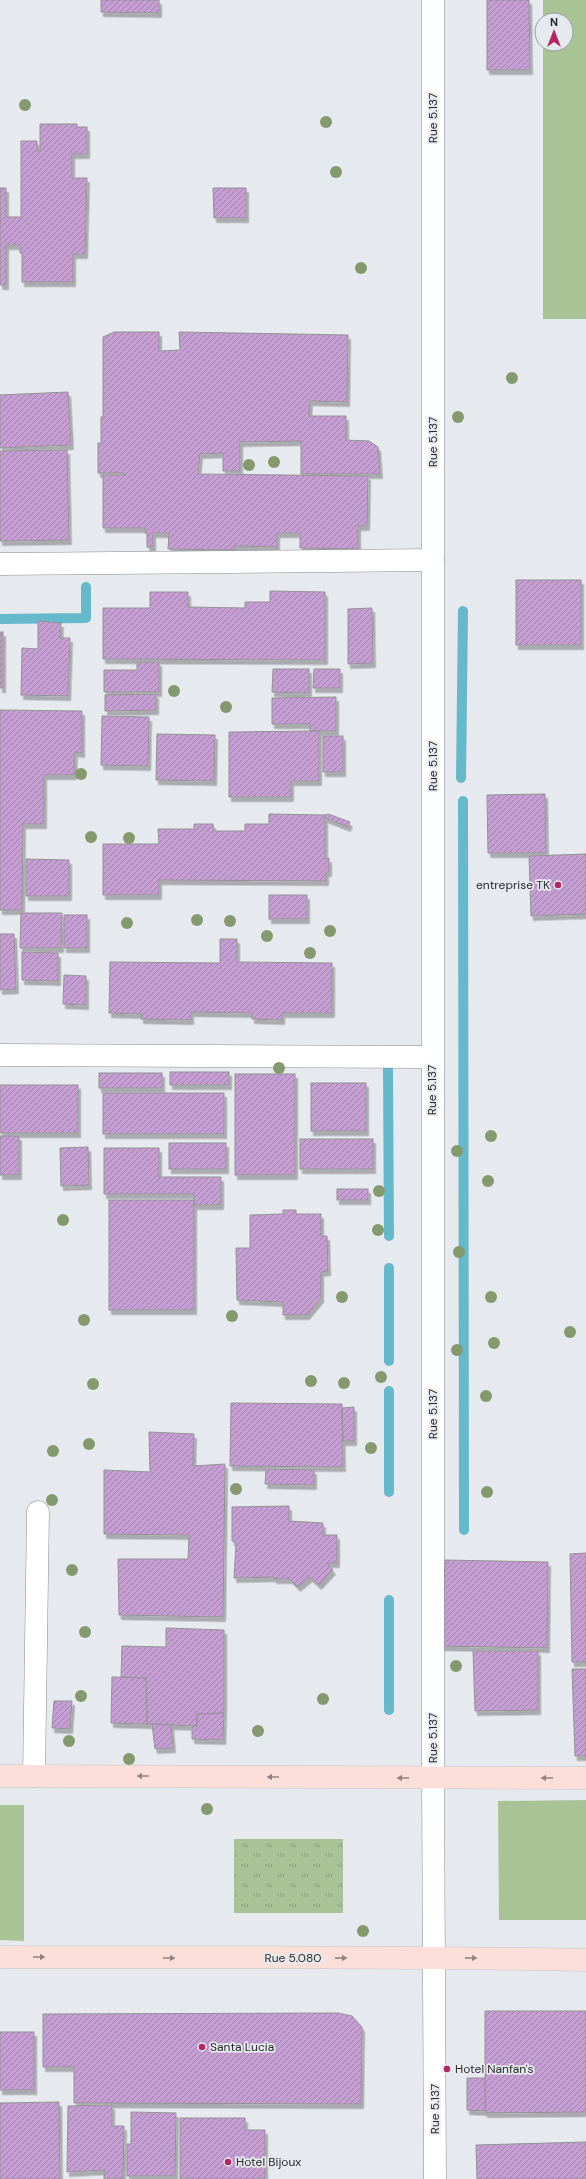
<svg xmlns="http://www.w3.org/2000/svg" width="586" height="2179" viewBox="0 0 586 2179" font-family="'DM Sans',sans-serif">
  <defs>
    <pattern id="park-tufts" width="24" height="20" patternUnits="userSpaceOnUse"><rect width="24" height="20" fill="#a8c395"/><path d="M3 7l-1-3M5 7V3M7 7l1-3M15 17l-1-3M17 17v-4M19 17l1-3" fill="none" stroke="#899f7a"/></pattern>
    <pattern id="building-hatch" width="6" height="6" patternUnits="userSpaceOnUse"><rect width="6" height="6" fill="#c59fd3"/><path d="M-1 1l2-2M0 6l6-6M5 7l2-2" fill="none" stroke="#a082ab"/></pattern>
    <filter id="shadow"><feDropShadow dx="2.5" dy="4.5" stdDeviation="0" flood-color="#0004"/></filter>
  </defs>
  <rect width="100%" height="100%" fill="#e6e9ed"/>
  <!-- grass -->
  <g fill="#a8c395">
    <path d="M543 0H586V319H543V44H566V20H543Z"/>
    <path d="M586 1800V1920H499L498 1801Z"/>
    <path d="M0 1805H24V1941L0 1940Z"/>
  </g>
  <!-- park -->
  <rect fill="url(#park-tufts)" x="234" y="1839" width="109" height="74"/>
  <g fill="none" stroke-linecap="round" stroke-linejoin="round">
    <!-- stream -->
    <g stroke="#66b8cb" stroke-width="10">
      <path d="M0 619 86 618V587"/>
      <path d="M461 778 463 611"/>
      <path d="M463 801 464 1530"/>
      <path d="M388 1070 389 1236"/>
      <path d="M389 1268V1361"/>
      <path d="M389 1391V1492"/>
      <path d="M389 1600V1710"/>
    </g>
  </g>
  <!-- building -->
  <g fill="url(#building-hatch)" stroke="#949295" filter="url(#shadow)">
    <path d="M101 0H159V13L101 12Z"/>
    <path d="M487 0H529L530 70H487Z"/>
    <path d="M40 124H77V127H87V154H72V178H87L85 254H73V282H22V253H20V245H6V285H0V188H6V217H21V141H37V151H40Z"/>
    <path d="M213 188H246V218H214Z"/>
    <path d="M114 332H159V351L180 350 179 332 348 335 347 402 310 401 309 416H346V440L369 441 378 447 380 474H301V441L240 442V471H223V453L200 454 198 474 368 476 367 526H358V549L300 548V533H277V547L235 546V550L168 549 169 533H153V547H147V533H145V528H103V475H124V473H98V443H101V417H103V337Z"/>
    <path d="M68 392 71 445 0 448V395Z"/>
    <path d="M67 450 69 540 0 541V451Z"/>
    <rect x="516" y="580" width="65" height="65"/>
    <path d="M270 591 325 592V660L103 659V608H150V592H188V607L245 608V602H270Z"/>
    <path d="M372 608 373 663 348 664V609Z"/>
    <path d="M38 621 61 623 60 638H70L68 696 21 695 22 648 38 649Z"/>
    <rect x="0" y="632" width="3" height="56"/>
    <path d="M137 662H159V692H104V670H137Z"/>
    <path d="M273 669H309V693L272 692Z"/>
    <path d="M314 669H340V688H313Z"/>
    <path d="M156 694V710L105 711V695Z"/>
    <path d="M336 697V731H310V724H272V698Z"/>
    <path d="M0 710 82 711V753L75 752 74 775H44V824H23L22 910H0Z"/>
    <path d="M102 716 149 717 148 766 101 765Z"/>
    <path d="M319 731V781H291V797H229V732Z"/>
    <path d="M157 734 215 735 214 781 156 780Z"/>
    <rect x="323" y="736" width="20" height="36"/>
    <path d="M545 794 546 853H488L487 795Z"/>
    <path d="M269 814 325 815V859L329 858V872H326V881L159 880V895H103V844H159L158 829H194V824H213L214 831H245V824H269Z"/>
    <path d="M328 814 350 822 348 827 325 818V815Z"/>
    <path d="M586 854V914L531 916 529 856Z"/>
    <path d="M26 859 69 860V896H26Z"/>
    <rect x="269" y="895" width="38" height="24"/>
    <path d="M21 913H62L61 948H20Z"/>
    <rect x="64" y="915" width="23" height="33"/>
    <path d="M0 934H14L16 989 0 990Z"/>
    <path d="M220 939H237V962L332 963V1013H282V1020L252 1019V1013L191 1012V1020L141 1019V1014L109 1013 110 962 220 963Z"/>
    <path d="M22 952 58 953V981L22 980Z"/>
    <path d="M64 975 86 976V1005L63 1004Z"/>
    <rect x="170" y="1072" width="59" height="13"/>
    <rect x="99" y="1073" width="63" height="15"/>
    <rect x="235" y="1074" width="60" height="101"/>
    <rect x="311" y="1083" width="55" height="48"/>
    <rect x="0" y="1085" width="78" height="48"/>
    <rect x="103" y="1093" width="121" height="41"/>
    <rect x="0" y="1136" width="19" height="39"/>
    <rect x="300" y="1139" width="73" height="30"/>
    <rect x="169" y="1143" width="57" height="26"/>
    <path d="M88 1147 89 1185 61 1186 60 1148Z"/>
    <path d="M104 1148H159V1177H221V1205H194V1194H104Z"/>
    <rect x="337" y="1189" width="31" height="11"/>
    <rect x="109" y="1200" width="85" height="110"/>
    <path d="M283 1210H296V1214H321V1236H327L328 1271 321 1272V1298L307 1315H283V1302L237 1300 236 1248H250V1215L283 1214Z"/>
    <path d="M231 1403 342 1404 343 1467 230 1466Z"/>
    <path d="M354 1407V1441H343L342 1408Z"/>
    <path d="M149 1432 194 1434 193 1466 225 1464 223 1617 119 1615 118 1559H188L189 1535 104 1534V1470L150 1472Z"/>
    <path d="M266 1469 314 1470V1485L265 1484Z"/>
    <path d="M289 1506V1521L323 1523V1535H337V1563H327L333 1570 319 1585 310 1577 298 1587 290 1579H274V1577L234 1578 236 1543 232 1541V1507Z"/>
    <path d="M586 1553V1662H572L570 1554Z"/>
    <path d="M445 1560 548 1562 547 1648 442 1646Z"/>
    <path d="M166 1628 224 1630V1713L197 1714V1726L147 1724 146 1678 121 1677 122 1646 166 1647Z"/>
    <path d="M473 1651H538V1710L475 1711Z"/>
    <path d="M572 1669H586V1756H575Z"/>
    <path d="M112 1677 146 1678 147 1724 111 1723Z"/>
    <path d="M54 1701H72L70 1729 52 1728Z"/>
    <path d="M224 1713 223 1740 192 1739V1726H197V1714Z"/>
    <path d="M152 1724 171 1725 173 1748 155 1749Z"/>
    <path d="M485 2011H586V2112L485 2113Z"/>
    <path d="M338 2013 352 2016 362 2027 361 2104 74 2103V2067H43V2014Z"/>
    <rect x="0" y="2032" width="34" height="58"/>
    <path d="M467 2078H485V2111L467 2110Z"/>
    <path d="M59 2102 60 2179H0V2103Z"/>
    <path d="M112 2105V2126H124L123 2179H104V2170L67 2172 68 2106Z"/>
    <path d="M131 2112 176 2113 175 2176H127V2144H131Z"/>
    <path d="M180 2118H245V2130H265V2179H180Z"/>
    <path d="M586 2142V2179H477L476 2145Z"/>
  </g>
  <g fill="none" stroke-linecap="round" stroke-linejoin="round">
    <!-- minor casing -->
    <g stroke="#8a8d90" stroke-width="23">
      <g id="minor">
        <path d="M433 0V1778L435 2179"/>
        <path d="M0 564 433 560"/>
        <path d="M0 1055 432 1057"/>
        <path d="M34 1776 38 1512"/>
      </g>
    </g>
    <!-- major casing -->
    <g stroke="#c3c3c4" stroke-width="23">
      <g id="major">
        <path d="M0 1776 586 1778"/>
        <path d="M0 1957C195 1958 391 1956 586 1960"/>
      </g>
    </g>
    <!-- minor -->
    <use href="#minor" stroke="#fff" stroke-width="22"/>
    <!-- major -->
    <use href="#major" stroke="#fddfda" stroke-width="22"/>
  </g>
  <!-- trees -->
  <g fill="#849a6e">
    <circle cx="25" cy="105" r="6"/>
    <circle cx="326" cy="122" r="6"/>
    <circle cx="336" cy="172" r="6"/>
    <circle cx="361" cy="268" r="6"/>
    <circle cx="512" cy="378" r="6"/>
    <circle cx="458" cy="417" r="6"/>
    <circle cx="274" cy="462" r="6"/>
    <circle cx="249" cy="465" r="6"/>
    <circle cx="174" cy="691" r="6"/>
    <circle cx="226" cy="707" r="6"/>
    <circle cx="81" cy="774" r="6"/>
    <circle cx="91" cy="837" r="6"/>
    <circle cx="129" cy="838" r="6"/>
    <circle cx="197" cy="920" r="6"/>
    <circle cx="230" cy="921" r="6"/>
    <circle cx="127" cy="923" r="6"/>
    <circle cx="330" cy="931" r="6"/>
    <circle cx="267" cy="936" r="6"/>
    <circle cx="310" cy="953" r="6"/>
    <circle cx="279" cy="1068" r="6"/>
    <circle cx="491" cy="1136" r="6"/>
    <circle cx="457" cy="1151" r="6"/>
    <circle cx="488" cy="1181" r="6"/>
    <circle cx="379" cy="1191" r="6"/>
    <circle cx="63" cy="1220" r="6"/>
    <circle cx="378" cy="1230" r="6"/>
    <circle cx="459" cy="1252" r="6"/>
    <circle cx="342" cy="1297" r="6"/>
    <circle cx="491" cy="1297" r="6"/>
    <circle cx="232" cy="1316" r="6"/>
    <circle cx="84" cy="1320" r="6"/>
    <circle cx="570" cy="1332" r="6"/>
    <circle cx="494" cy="1343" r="6"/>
    <circle cx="457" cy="1350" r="6"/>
    <circle cx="381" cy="1377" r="6"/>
    <circle cx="311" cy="1381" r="6"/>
    <circle cx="344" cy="1383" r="6"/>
    <circle cx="93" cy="1384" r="6"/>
    <circle cx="486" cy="1396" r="6"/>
    <circle cx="89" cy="1444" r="6"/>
    <circle cx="371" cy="1448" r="6"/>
    <circle cx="53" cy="1451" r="6"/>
    <circle cx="236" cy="1489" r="6"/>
    <circle cx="487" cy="1492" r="6"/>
    <circle cx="52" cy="1500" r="6"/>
    <circle cx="72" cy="1570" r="6"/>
    <circle cx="85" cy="1632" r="6"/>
    <circle cx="456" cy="1666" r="6"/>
    <circle cx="81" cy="1696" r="6"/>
    <circle cx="323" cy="1699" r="6"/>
    <circle cx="258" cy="1731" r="6"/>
    <circle cx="69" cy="1741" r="6"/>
    <circle cx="129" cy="1759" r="6"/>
    <circle cx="207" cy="1809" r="6"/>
    <circle cx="363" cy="1931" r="6"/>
  </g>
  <!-- one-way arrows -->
  <defs><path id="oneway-solid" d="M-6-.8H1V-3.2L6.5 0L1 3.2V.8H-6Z"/></defs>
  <g fill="#928482">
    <use href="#oneway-solid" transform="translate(143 1776) rotate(-180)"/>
    <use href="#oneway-solid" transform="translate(273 1777) rotate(-180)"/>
    <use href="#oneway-solid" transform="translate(403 1778) rotate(-180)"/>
    <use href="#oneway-solid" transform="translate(547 1778) rotate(180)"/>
    <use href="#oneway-solid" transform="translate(39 1957)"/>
    <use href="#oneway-solid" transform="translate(169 1958)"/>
    <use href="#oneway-solid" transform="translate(341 1958) rotate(-1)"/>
    <use href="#oneway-solid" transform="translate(471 1958) rotate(1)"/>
  </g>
  <!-- markers -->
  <g fill="#b12663" stroke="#e6e9ed" stroke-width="1.5">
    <circle cx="558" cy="885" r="4"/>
    <circle cx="202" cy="2047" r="4"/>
    <circle cx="447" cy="2069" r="4"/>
    <circle cx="228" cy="2162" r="4"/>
  </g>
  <g text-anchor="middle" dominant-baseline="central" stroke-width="3.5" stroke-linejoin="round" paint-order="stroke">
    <!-- street labels -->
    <g font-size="12" fill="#282a2b" stroke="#e6e9ed">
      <text transform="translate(433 118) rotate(-90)">Rue 5.137</text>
      <text transform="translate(433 442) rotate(-90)">Rue 5.137</text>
      <text transform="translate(433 766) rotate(-90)">Rue 5.137</text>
      <text transform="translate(432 1090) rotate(-90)">Rue 5.137</text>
      <text transform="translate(433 1414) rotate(-90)">Rue 5.137</text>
      <text transform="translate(433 1738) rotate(-90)">Rue 5.137</text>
      <text x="293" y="1958">Rue 5.080</text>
      <text transform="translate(435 2109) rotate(-90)">Rue 5.137</text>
    </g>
    <!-- poi labels -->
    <g font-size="12" fill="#282a2b" stroke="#e6e9ed" text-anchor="start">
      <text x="550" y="885" text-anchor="end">entreprise TK</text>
      <text x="210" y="2047">Santa Lucia</text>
      <text x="455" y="2069">Hotel Nanfan's</text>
      <text x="236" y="2162">Hotel Bijoux</text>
    </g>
  </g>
  <!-- north arrow -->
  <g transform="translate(554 32)"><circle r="19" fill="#e6e9ed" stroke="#9a9d9f"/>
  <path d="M0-3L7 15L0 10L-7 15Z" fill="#b12663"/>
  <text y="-6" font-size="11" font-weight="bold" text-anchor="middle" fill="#282a2b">N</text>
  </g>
</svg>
